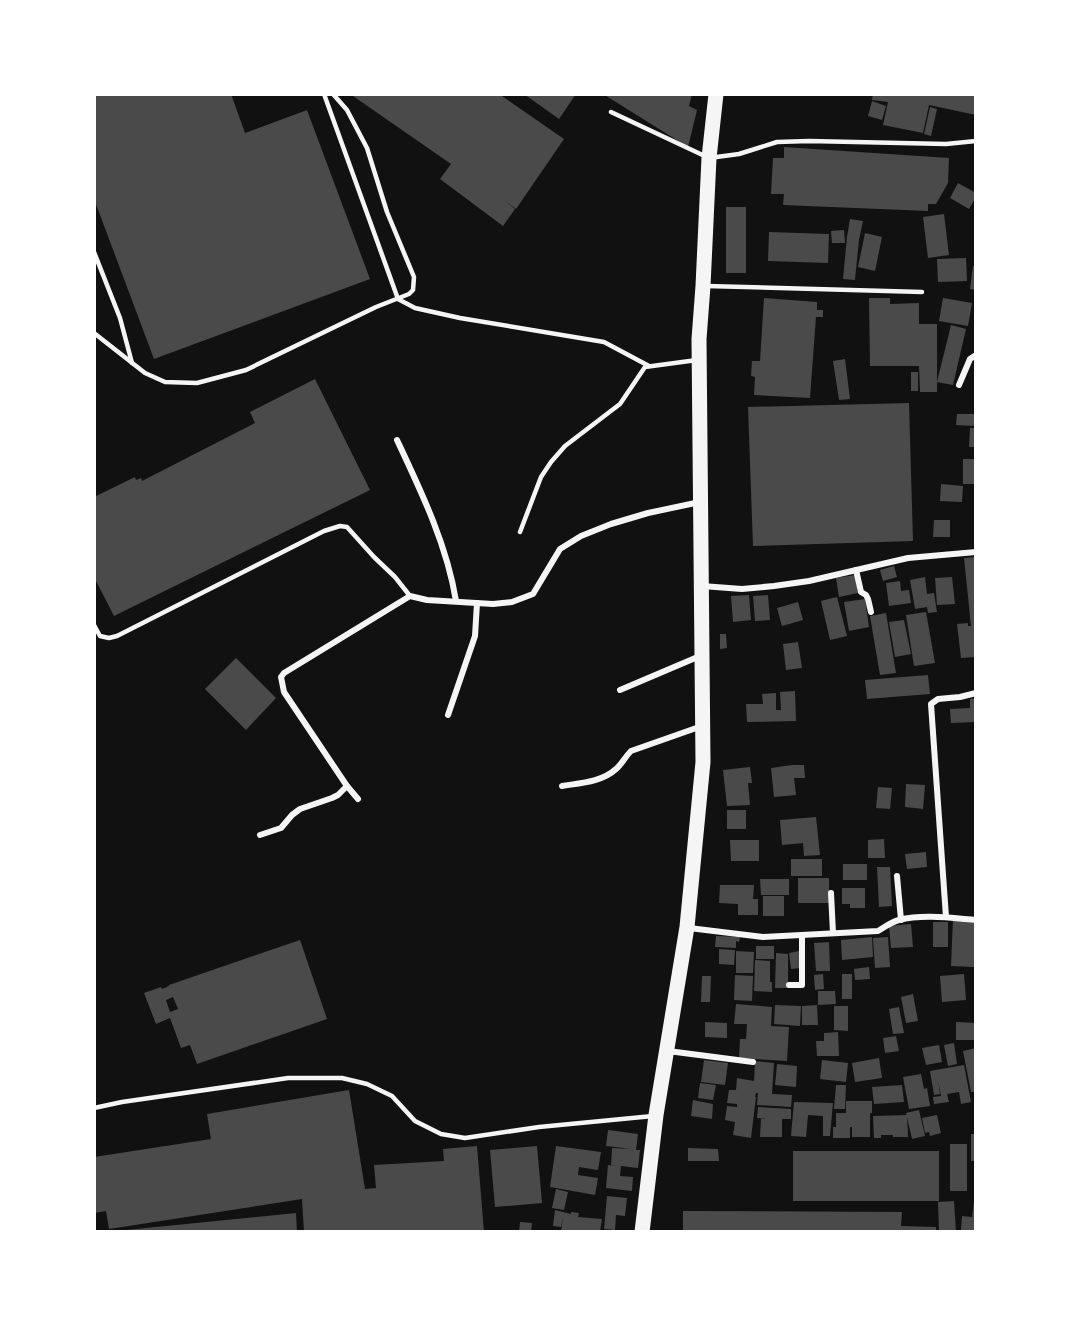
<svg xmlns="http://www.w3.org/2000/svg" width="1070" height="1326" viewBox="0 0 1070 1326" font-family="'Roboto Condensed',sans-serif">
  <rect width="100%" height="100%" fill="#111"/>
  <!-- building -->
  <g fill="#4a4a4a" fill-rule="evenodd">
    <path d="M94 94H231L245 133 307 110 370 279 154 359 94 199Z"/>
    <path d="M355 94H499L564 139 516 209 504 200 515 209 503 226 440 179 451 164 353 96Z"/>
    <path d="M524 94H576L559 119Z"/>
    <path d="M603 94H692L689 106 697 110 688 147Z"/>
    <path d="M873 94H976V115L929 105 923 133 883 125 888 102 872 100Z"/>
    <path d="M872 101 886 106 882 120 868 116Z"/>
    <path d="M930 107 937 109 931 136 924 134Z"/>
    <path d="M784 147 949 158 948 183 936 204H928V211L783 205 784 194H771L773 158H784Z"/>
    <path d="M958 183 976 193V197L969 209 950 198Z"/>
    <rect x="726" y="207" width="20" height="66"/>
    <path d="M944 214 949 255 928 258 923 217Z"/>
    <path d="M850 219 863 221 859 240 855 280 843 279 847 237Z"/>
    <path d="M844 230 845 243H832L831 231Z"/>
    <path d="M769 232 829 234 828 263 768 261Z"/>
    <path d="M865 233 882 237 875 271 858 267Z"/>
    <path d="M966 258 967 281 938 282 937 259Z"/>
    <path d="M973 266H976V290L970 289Z"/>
    <path d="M764 298 817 302V310H823V317H816L810 398 754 395 755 377 751 376 752 361H760Z"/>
    <path d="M869 298H890V304L919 303V324H937V392H920L919 366H870Z"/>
    <path d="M943 298 972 303 968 326 939 321Z"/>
    <path d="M951 325 966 329 953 385 937 382Z"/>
    <path d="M845 359 850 399 839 400 833 361Z"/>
    <rect x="911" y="372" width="7" height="19"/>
    <path d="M315 379 370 490 114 616 94 577V497L135 477 136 480 141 478 142 481 255 423 250 412Z"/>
    <path d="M909 403 913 541 753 546 748 407Z"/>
    <path d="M957 414H976V426L956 425Z"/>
    <path d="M970 428H976V447H969Z"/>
    <rect x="963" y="459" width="13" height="25"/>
    <path d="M941 484 963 486 962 502 940 501Z"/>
    <path d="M934 520H950V537H933Z"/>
    <path d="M976 557V657L961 658 957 624 968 623V626H971L964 558Z"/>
    <path d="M894 566 897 577 883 581 880 570Z"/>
    <path d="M855 575 858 593 839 597 836 578Z"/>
    <path d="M925 577 927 594 934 593 937 612 928 613 927 607 915 609 910 580Z"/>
    <path d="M952 577 955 604 937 605 935 578Z"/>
    <path d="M900 581 901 591 909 590 911 603 889 606 886 583Z"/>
    <path d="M749 595 751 620 733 622 731 596Z"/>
    <path d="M768 595 770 620 755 621 753 596Z"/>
    <path d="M837 597 847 636 830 640 821 601Z"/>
    <path d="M865 599 869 627 849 631 844 602Z"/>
    <path d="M798 602 803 620 782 626 777 608Z"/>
    <path d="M926 612 935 663 914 666 906 615Z"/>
    <path d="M886 613 896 673 880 675 870 616Z"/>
    <path d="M904 620 911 654 895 657 889 622Z"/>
    <path d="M720 634H726L727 648 720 649Z"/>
    <path d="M798 642 802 668 786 670 783 644Z"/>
    <path d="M236 658 276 698 246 730 205 689Z"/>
    <path d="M928 675 930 694 867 699 865 680Z"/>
    <path d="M795 691 796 721 747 722 746 704H763L762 694 776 693V710H781L780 692Z"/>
    <path d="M976 698V722L951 723 950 709 970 708V699Z"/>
    <path d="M792 765H804L805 778H794L796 795 774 797 771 768Z"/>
    <path d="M750 767 752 783H748L750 805 727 806 723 770Z"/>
    <path d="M906 784 925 785 923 809 905 807Z"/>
    <path d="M878 787 892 788 890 809 876 808Z"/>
    <rect x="727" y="810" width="19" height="19"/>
    <path d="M816 817 820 855 804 856 803 843 782 845 780 820Z"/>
    <path d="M884 839 885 858H868V840Z"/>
    <path d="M730 840H759V861H731Z"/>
    <path d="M926 852 927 867 907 869 905 854Z"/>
    <rect x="791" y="859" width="31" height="17"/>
    <rect x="843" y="864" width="24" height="16"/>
    <path d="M877 867H890L892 906 879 907Z"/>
    <rect x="798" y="878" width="31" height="25"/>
    <path d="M760 879H789V895H761Z"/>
    <path d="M720 885H754L753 899H758V915H738V904L719 903Z"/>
    <path d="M842 888H865V908H850V904H842Z"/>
    <rect x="763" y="896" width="21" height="20"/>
    <path d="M953 919 976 920 974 967 951 966Z"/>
    <rect x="933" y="922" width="15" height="25"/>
    <path d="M911 924 913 947 891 948 889 926Z"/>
    <path d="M716 936 740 937 739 942 736 941V948L715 947Z"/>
    <path d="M872 937 873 957 842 960 841 940Z"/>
    <path d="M888 937 890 967 875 968 873 938Z"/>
    <path d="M300 940 327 1019 197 1064 190 1045 181 1048 170 1018 156 1024 144 993 161 987 162 989 169 986V985ZM173 997 178 1009 170 1012 166 1000Z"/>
    <path d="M829 942 830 971H816L814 943Z"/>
    <rect x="756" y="946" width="18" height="13"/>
    <path d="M719 949 735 950 734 965 719 964Z"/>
    <path d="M736 951 754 952 753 973H736Z"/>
    <path d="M799 951 801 968 791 969 789 953Z"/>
    <path d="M776 953 788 954V988H775Z"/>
    <path d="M755 960 770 961V982H772V992L754 991Z"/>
    <path d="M869 967 870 979 855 980 854 969Z"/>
    <path d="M823 974 824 989 815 990 814 975Z"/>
    <rect x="842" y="974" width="10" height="25"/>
    <path d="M964 974 966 1000 942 1002 940 976Z"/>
    <path d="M735 975 753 976 752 1001 734 1000Z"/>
    <path d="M702 976H711L710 1002H701Z"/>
    <path d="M818 991H835L836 1004 818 1005Z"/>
    <path d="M913 994 918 1021 906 1023 901 997Z"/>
    <path d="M736 1004 772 1007 771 1026 789 1027 787 1061 739 1058 740 1039H746L747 1024H734Z"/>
    <path d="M775 1005 801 1006 800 1026 774 1024Z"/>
    <path d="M817 1005 818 1025H802V1006Z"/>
    <path d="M834 1006H848V1031L834 1030Z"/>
    <path d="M899 1007 904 1033 893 1034 889 1009Z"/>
    <path d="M705 1022 727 1023V1038L705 1037Z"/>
    <path d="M956 1022 976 1023V1040H956Z"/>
    <path d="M838 1032 839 1056H817L816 1041H824V1033Z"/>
    <path d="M896 1036 899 1051 885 1053 883 1038Z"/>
    <path d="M954 1043 957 1064 948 1066 944 1045Z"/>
    <path d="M939 1045 942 1062 926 1065 922 1048Z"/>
    <path d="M976 1048V1092H971L963 1051Z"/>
    <path d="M879 1058 882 1078 855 1082 852 1063Z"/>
    <path d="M704 1060 728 1063 725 1085 701 1082Z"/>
    <path d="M822 1060 848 1063 846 1082 820 1079Z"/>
    <path d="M755 1061 774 1063 772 1094 792 1095 791 1107 757 1105 758 1093H756L755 1097H756L751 1138 733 1135 735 1122 725 1120 727 1106 737 1107V1104L727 1103 729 1090H736L737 1078 754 1081Z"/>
    <path d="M777 1064 797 1066 796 1087 775 1085Z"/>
    <path d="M964 1065 971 1102 961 1104 959 1092 947 1094 949 1102 934 1104 933 1097 941 1096 938 1080 940 1094 934 1095 930 1071Z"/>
    <path d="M921 1074 924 1089 927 1088 930 1106 909 1109 903 1077Z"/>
    <path d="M700 1083 716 1085 713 1100 698 1098Z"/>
    <path d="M836 1085H846L845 1109H834Z"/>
    <path d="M902 1085 904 1102 874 1104 872 1087Z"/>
    <path d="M349 1090 365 1189 376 1188 374 1165 444 1161 443 1149 477 1146 484 1232H304L302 1199 109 1229 106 1211 94 1213V1157L211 1139 207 1114Z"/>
    <path d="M693 1100 713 1104 712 1119 691 1116Z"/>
    <path d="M846 1101H872V1113H870V1137H852V1127H850V1138H833V1127H836V1113H846Z"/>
    <path d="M794 1102 833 1103 830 1136H823V1116L808 1115 806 1137 791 1136Z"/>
    <path d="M758 1107 791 1109V1119H782V1137H760L761 1119H767L757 1118Z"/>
    <path d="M919 1110 925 1136 912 1139 906 1113Z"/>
    <path d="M907 1115 908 1137H893V1135H881V1138H874L873 1116Z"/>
    <path d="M937 1115 941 1133 930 1136 929 1132 925 1133 922 1118Z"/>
    <path d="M608 1130 638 1134 636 1150H640L638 1168 621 1166 620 1176 633 1177 632 1191 606 1188 608 1165 618 1166 611 1165 612 1148 632 1149 606 1146Z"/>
    <rect x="971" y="1134" width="5" height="27"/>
    <rect x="950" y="1144" width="17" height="47"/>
    <path d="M537 1146 542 1203 495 1207 490 1150Z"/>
    <path d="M556 1146 601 1152 598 1170 579 1167 578 1175 598 1178 595 1195 550 1187Z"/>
    <path d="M688 1148 718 1149 719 1161H688Z"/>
    <rect x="793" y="1151" width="146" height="50"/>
    <path d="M556 1189 568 1192 564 1210 552 1208Z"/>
    <path d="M607 1196 627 1198 625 1216 616 1215 615 1230 604 1229Z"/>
    <path d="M954 1201 956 1232H939L938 1202Z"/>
    <path d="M974 1201H976V1232L961 1230 962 1216 972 1217Z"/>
    <path d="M555 1210 571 1214V1212L579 1213 578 1217 602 1219 600 1232H561L563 1216 561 1227 553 1226Z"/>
    <path d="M683 1211 902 1212 901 1226 936 1227V1232H683Z"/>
    <path d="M296 1213 297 1232H126V1230Z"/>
    <path d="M520 1222 532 1223 531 1232H519Z"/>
  </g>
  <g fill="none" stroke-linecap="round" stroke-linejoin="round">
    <!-- service -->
    <g stroke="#f5f5f5" stroke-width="4.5">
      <path d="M324 94 398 299 415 308 460 318 604 342 649 366"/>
      <path d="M611 112 709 158 739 154 777 142 809 141 946 144 976 141"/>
      <path d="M94 252 120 318 132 363"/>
      <path d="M706 286 922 292"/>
      <path d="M94 333 145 373 165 382 197 383 246 370 376 307 409 294 413 290 414 277 387 212 367 148 347 110 333 94"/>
      <path d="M520 532 541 477 551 462 565 446 620 404 645 367 697 360"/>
      <path d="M94 625 100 636 109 638 117 636 324 531 340 526 347 527 374 557 395 577 410 596"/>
      <path d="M94 1108 122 1102 288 1078H342L367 1084 392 1096 415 1121 441 1134 465 1138 539 1127 653 1116"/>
    </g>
    <!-- minor -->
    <g stroke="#f5f5f5" stroke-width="6">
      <path d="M959 385 970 359 976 355"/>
      <path d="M397 440C421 491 447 545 456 601"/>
      <path d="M856 570 861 592 866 595 868 599 871 612"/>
      <path d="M702 586 742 589 774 586 809 581 908 558 976 552"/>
      <path d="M620 690 700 656"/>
      <path d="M448 715 475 636 477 603"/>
      <path d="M562 786C580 783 602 782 616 769 622 764 625 757 631 751L702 726"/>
      <path d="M358 799 347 786 284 692 281 677 284 673 410 596 427 600 493 604 512 602 533 594 560 549 581 536 611 524 648 513 700 502"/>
      <path d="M260 835 281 828 292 815 300 809 332 798 338 795 347 786"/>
      <path d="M897 876 901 920"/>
      <path d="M831 893 833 933"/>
      <path d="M946 917 931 704 938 699 960 697 976 693"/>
      <path d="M689 928 763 937 878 931C885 927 891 922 899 920 923 914 951 918 976 920"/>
      <path d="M789 985H802V935"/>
      <path d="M668 1051 753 1062"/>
    </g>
    <!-- trunk -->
    <path stroke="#f5f5f5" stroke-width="15" d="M642 1232 656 1115 687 927 703 762 699 339 703 286 709 158 716 94"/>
  </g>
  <!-- border -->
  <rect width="1070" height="1326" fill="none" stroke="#ffffff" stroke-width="192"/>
</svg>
